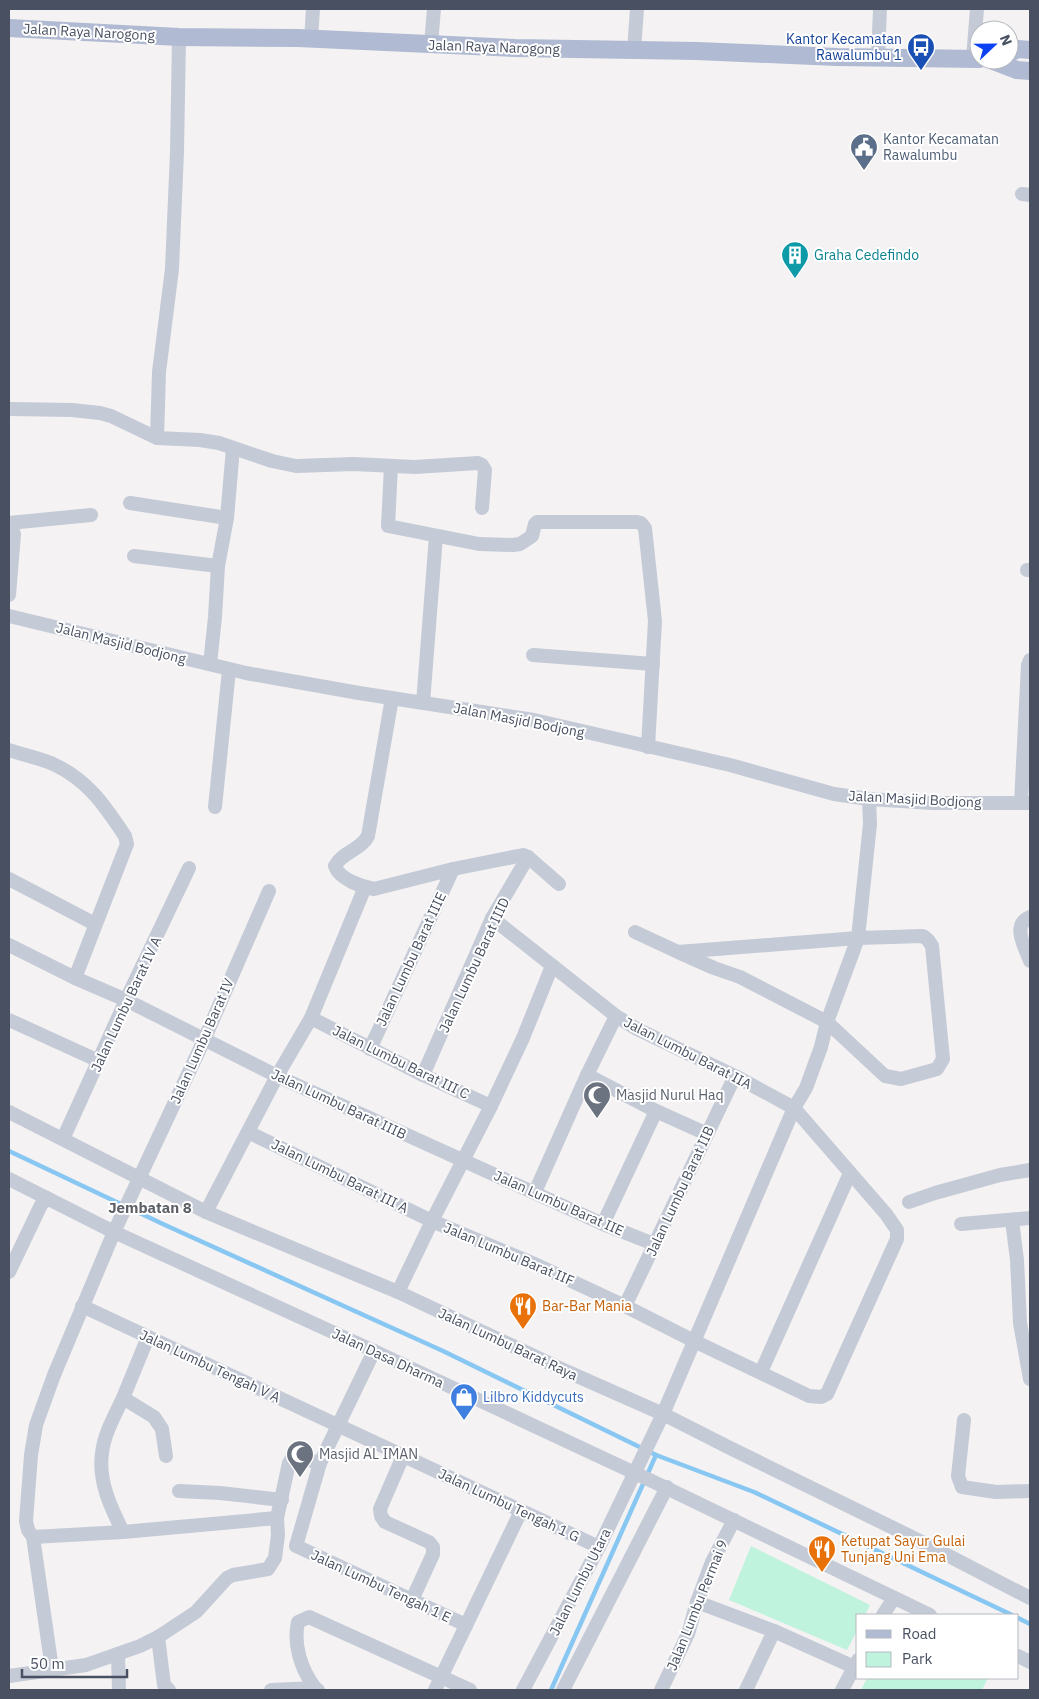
<svg xmlns="http://www.w3.org/2000/svg" width="1039" height="1699" viewBox="0 0 1039 1699" font-family="'IBM Plex Sans',sans-serif">
  <rect width="100%" height="100%" fill="#f4f2f2"/>
  <!-- green -->
  <g fill="#bff3de">
    <path d="M751 1546 870 1605 865 1615H858V1629L847 1650 729 1600Z"/>
    <path d="M867 1678H988L982 1690H861Z"/>
  </g>
  <g fill="none" stroke-linecap="round" stroke-linejoin="round">
    <!-- stream -->
    <g stroke="#89c7f3" stroke-width="4.5">
      <path d="M9 1151 165 1225 443 1351 656 1455 754 1492 1012 1615"/>
      <path d="M1018 1618 1030 1624"/>
      <path d="M551 1690 656 1455"/>
    </g>
    <!-- minor -->
    <g stroke="#c5cad7" stroke-width="14">
      <path d="M311 39 313 9"/>
      <path d="M431 44 434 9"/>
      <path d="M634 50 637 9"/>
      <path d="M878 58 880 9"/>
      <path d="M973 58 977 9"/>
      <path d="M1022 194 1030 195"/>
      <path d="M9 409 72 410 100 413 111 416 157 438 200 440 219 443 272 461 296 466 354 464 415 467 478 463 482 465 485 470 482 508"/>
      <path d="M157 438 159 372 172 269 177 152 179 37"/>
      <path d="M391 466 388 526 479 544 513 545 520 544 532 536 535 524 537 522H637L641 523 645 528 655 621 648 747"/>
      <path d="M130 503 227 518"/>
      <path d="M9 523 91 515"/>
      <path d="M9 523 14 534 9 595"/>
      <path d="M134 556 218 566"/>
      <path d="M1027 570H1030"/>
      <path d="M9 616 246 673 359 693 534 720 730 765 834 794 869 799 933 803H1030"/>
      <path d="M533 655 653 664"/>
      <path d="M210 664 215 617 218 566 227 518 233 448"/>
      <path d="M392 698 368 836C361 850 342 852 335 866 339 879 362 887 374 889L453 869 523 855 528 857 559 884"/>
      <path d="M423 703 436 536"/>
      <path d="M9 750C23 755 39 758 53 764 88 780 105 806 125 836L127 844 75 978"/>
      <path d="M1021 803 1028 665 1030 660"/>
      <path d="M215 807 229 670"/>
      <path d="M9 879 95 924"/>
      <path d="M1030 917C1011 925 1025 947 1030 961"/>
      <path d="M635 932 678 952 858 938 923 936 928 940 932 946 943 1059 937 1069 901 1079 885 1076 827 1022 740 977 714 968 678 952"/>
      <path d="M9 945 75 978 126 1000 277 1076 603 1224 654 1244"/>
      <path d="M311 1018 423 1075 491 1106"/>
      <path d="M9 1020 99 1061"/>
      <path d="M370 1049 453 869"/>
      <path d="M423 1075 492 918 528 857"/>
      <path d="M587 1075 656 1111 707 1134"/>
      <path d="M9 1112 206 1212 398 1292 568 1372 663 1414 730 1448 924 1543 1030 1598"/>
      <path d="M248 1132 432 1221 539 1266 625 1306 694 1341 809 1396 821 1397 827 1394 897 1239V1230L886 1214 794 1108 735 1076 637 1029 616 1016 492 918"/>
      <path d="M63 1139 126 1000 189 868"/>
      <path d="M9 1179 114 1232 374 1351 654 1482 930 1615"/>
      <path d="M535 1192 587 1075 616 1016"/>
      <path d="M909 1202 935 1193 1000 1175 1030 1170"/>
      <path d="M206 1212 277 1076 311 1018 365 887"/>
      <path d="M1012 1220 1017 1260 1020 1323 1030 1379"/>
      <path d="M603 1224 656 1111"/>
      <path d="M961 1224 1030 1218"/>
      <path d="M9 1272 41 1205 47 1198"/>
      <path d="M398 1292 432 1221 491 1106 523 1038 552 966"/>
      <path d="M82 1306 599 1547"/>
      <path d="M625 1306 735 1076"/>
      <path d="M148 1337 123 1398 154 1417 162 1429 166 1456"/>
      <path d="M374 1351 320 1463 296 1546 466 1625"/>
      <path d="M761 1372 850 1173"/>
      <path d="M123 1398C115 1415 104 1434 102 1453 98 1481 111 1508 123 1532"/>
      <path d="M964 1420 958 1476 962 1487 996 1492 1030 1491"/>
      <path d="M403 1456 380 1509 381 1516 385 1522 429 1542 433 1547V1554L412 1600"/>
      <path d="M179 1491 220 1493 282 1500"/>
      <path d="M33 1537 123 1532 277 1518"/>
      <path d="M697 1602 774 1631 854 1667"/>
      <path d="M883 1615 894 1598"/>
      <path d="M158 1637 164 1685 169 1690"/>
      <path d="M118 1654 119 1690"/>
      <path d="M1018 1656 1030 1662"/>
      <path d="M52 1669 33 1537 28 1530 26 1521 31 1455 36 1425 54 1375 114 1232 204 1040 269 891"/>
      <path d="M9 1676 86 1665 140 1646 158 1637 196 1612 227 1578 233 1575 268 1569 275 1558 278 1535 277 1518 289 1463 292 1458 297 1457 320 1463"/>
      <path d="M315 1688C301 1669 293 1645 298 1622L309 1617 470 1690"/>
      <path d="M271 1690 315 1688 318 1690"/>
      <path d="M435 1690 521 1511"/>
      <path d="M523 1690 599 1547 663 1414 794 1108 806 1088 821 1047 827 1022 858 938 870 824 869 799"/>
      <path d="M563 1690 667 1487"/>
      <path d="M661 1690 688 1634 697 1602 712 1562 734 1520"/>
      <path d="M746 1690 774 1631"/>
      <path d="M842 1690 858 1660"/>
    </g>
    <!-- major -->
    <g stroke="#b0bad2" stroke-width="18">
      <path d="M9 28 179 37 298 38 515 48 697 51 837 57 979 59"/>
      <path d="M1009 53 1018 49 1030 50"/>
      <path d="M991 60 1017 70 1030 71"/>
    </g>
  </g>
  <!-- icons -->
  <defs>
    <g id="bus-pin" transform="scale(1.4375)"><path d="M0 17L-7.5 6A9.5 9.5 0 1 1 7.5 6Z" fill="#1a4fb4" stroke="#fff"/><path d="M-5-6H5V4H4V6H2V4H-2V6H-4V4H-5ZM-3.5-4V0h7V-4ZM-3.5 1.2v1.5H-2V1.2ZM2 1.2v1.5H3.5V1.2Z" fill="#fff"/></g>
    <g id="civic-pin" transform="scale(1.4375)"><path d="M0 17L-7.5 6A9.5 9.5 0 1 1 7.5 6Z" fill="#5c6f8a" stroke="#fff"/><path d="M-.6-6.5H3V-4.5H.6V-3L4-1V1h2V6H-6V1h2V-1L-.6-3ZM-1.2 2.5V6h2.4V2.5Z" fill="#fff"/></g>
    <g id="building-pin" transform="scale(1.4375)"><path d="M0 17L-7.5 6A9.5 9.5 0 1 1 7.5 6Z" fill="#0f9aa8" stroke="#fff"/><path d="M-4-6H4V6H1V3H-1V6H-4ZM-2.5-4.3h1.7v1.8h-1.7ZM.8-4.3h1.7v1.8H.8ZM-2.5-1h1.7V.8h-1.7ZM.8-1h1.7V.8H.8Z" fill="#fff"/></g>
    <g id="mosque-pin" transform="scale(1.4375)"><path d="M0 17L-7.5 6A9.5 9.5 0 1 1 7.5 6Z" fill="#6b7280" stroke="#fff"/><path d="M3.5-4.9A6 6 0 1 0 3.5 4.9A5 5 0 1 1 3.5-4.9Z" fill="#fff"/></g>
    <g id="restaurant-pin" transform="scale(1.4375)"><path d="M0 17L-7.5 6A9.5 9.5 0 1 1 7.5 6Z" fill="#e8710a" stroke="#fff"/><path d="M-5-6h1v4h1v-4h1v4h1v-4h1v5L-1.5 .5V6h-2V.5L-5-1ZM5-6V6H3V1.5H1.5Q1.5-4 5-6Z" fill="#fff"/></g>
    <g id="shop-pin" transform="scale(1.4375)"><path d="M0 17L-7.5 6A9.5 9.5 0 1 1 7.5 6Z" fill="#3f7fe0" stroke="#fff"/><path d="M-5-2.5h2.3a2.7 3.5 0 0 1 5.4 0H5L5.5 6h-11ZM-1.5-2.5h3a1.5 2.3 0 0 0-3 0Z" fill="#fff"/></g>
  </defs>
  <g fill-rule="evenodd">
    <use href="#bus-pin" x="921" y="47"/>
    <use href="#civic-pin" x="864" y="147"/>
    <use href="#building-pin" x="795" y="255"/>
    <use href="#mosque-pin" x="597" y="1095"/>
    <use href="#restaurant-pin" x="523" y="1306"/>
    <use href="#shop-pin" x="464" y="1397"/>
    <use href="#mosque-pin" x="300" y="1454"/>
    <use href="#restaurant-pin" x="822" y="1549"/>
  </g>
  <g text-anchor="middle" dominant-baseline="central" stroke-width="4" stroke-linejoin="round" paint-order="stroke">
    <!-- street labels -->
    <g font-size="14" fill="#485061" stroke="#fff">
      <text transform="translate(89 32) rotate(3)">Jalan Raya Narogong</text>
      <text transform="translate(494 47) rotate(2)">Jalan Raya Narogong</text>
      <text transform="translate(121 643) rotate(14)">Jalan Masjid Bodjong</text>
      <text transform="translate(519 720) rotate(11)">Jalan Masjid Bodjong</text>
      <text transform="translate(915 799) rotate(3)">Jalan Masjid Bodjong</text>
      <text transform="translate(411 959) rotate(-65)">Jalan Lumbu Barat IIIE</text>
      <text transform="translate(474 965) rotate(-65)">Jalan Lumbu Barat IIID</text>
      <text transform="translate(126 1004) rotate(-65)">Jalan Lumbu Barat IV A</text>
      <text transform="translate(202 1041) rotate(-66)">Jalan Lumbu Barat IV</text>
      <text transform="translate(688 1053) rotate(27)">Jalan Lumbu Barat IIA</text>
      <text transform="translate(401 1062) rotate(26)">Jalan Lumbu Barat III C</text>
      <text transform="translate(339 1104) rotate(25)">Jalan Lumbu Barat IIIB</text>
      <text transform="translate(340 1176) rotate(26)">Jalan Lumbu Barat III A</text>
      <text transform="translate(680 1191) rotate(-65)">Jalan Lumbu Barat IIB</text>
      <text transform="translate(559 1203) rotate(24)">Jalan Lumbu Barat IIE</text>
      <text transform="translate(509 1254) rotate(23)">Jalan Lumbu Barat IIF</text>
      <text transform="translate(508 1344) rotate(25)">Jalan Lumbu Barat Raya</text>
      <text transform="translate(388 1358) rotate(25)">Jalan Dasa Dharma</text>
      <text transform="translate(210 1366) rotate(25)">Jalan Lumbu Tengah V A</text>
      <text transform="translate(509 1505) rotate(25)">Jalan Lumbu Tengah 1 G</text>
      <text transform="translate(580 1582) rotate(-63)">Jalan Lumbu Utara</text>
      <text transform="translate(381 1586) rotate(25)">Jalan Lumbu Tengah 1 E</text>
      <text transform="translate(697 1605) rotate(-68)">Jalan Lumbu Permai 9</text>
    </g>
    <!-- transit labels -->
    <g font-size="14" fill="#164399" stroke="#fff" text-anchor="end">
      <text x="902" y="39">Kantor Kecamatan<tspan x="902" dy="16">Rawalumbu 1</tspan></text>
    </g>
    <!-- service labels -->
    <g font-size="14" fill="#4e5e75" stroke="#fff" text-anchor="start">
      <text x="883" y="139">Kantor Kecamatan<tspan x="883" dy="16">Rawalumbu</tspan></text>
    </g>
    <!-- culture labels -->
    <g font-size="14" fill="#0d838f" stroke="#fff" text-anchor="start">
      <text x="814" y="255">Graha Cedefindo</text>
    </g>
    <!-- worship labels -->
    <g font-size="14" fill="#5b616d" stroke="#fff" text-anchor="start">
      <text x="616" y="1095">Masjid Nurul Haq</text>
      <text x="319" y="1454">Masjid AL IMAN</text>
    </g>
    <!-- food labels -->
    <g font-size="14" fill="#c56008" stroke="#fff" text-anchor="start">
      <text x="542" y="1306">Bar-Bar Mania</text>
      <text x="841" y="1541">Ketupat Sayur Gulai<tspan x="841" dy="16">Tunjang Uni Ema</tspan></text>
    </g>
    <!-- shop labels -->
    <g font-size="14" fill="#366cbe" stroke="#fff" text-anchor="start">
      <text x="483" y="1397">Lilbro Kiddycuts</text>
    </g>
    <!-- neighbourhood labels -->
    <g font-size="15" font-weight="bold" fill="#5d6067" stroke="#fff">
      <text x="150" y="1207">Jembatan 8</text>
    </g>
  </g>
  <!-- border -->
  <rect width="1039" height="1699" fill="none" stroke="#485061" stroke-width="20"/>
  <!-- legend -->
  <rect x="856" y="1614" width="162" height="65" fill="#ffffff" stroke="#b6b9c0"/>
  <rect x="866" y="1630" width="25" height="8" fill="#b0bad2" stroke="#b6b9c0"/>
  <text x="902" y="1639" font-size="15" fill="#485061">Road</text>
  <rect x="866" y="1652" width="25" height="15" fill="#bff3de" stroke="#b6b9c0"/>
  <text x="902" y="1664" font-size="15" fill="#485061">Park</text>
  <!-- north arrow -->
  <g transform="translate(994 45) rotate(68)"><circle r="24" fill="#ffffff" stroke="#b6b9c0"/>
  <path d="M0-4L9 19L0 12L-9 19Z" fill="#0c41f4"/>
  <text y="-8" font-size="14" font-weight="bold" text-anchor="middle" fill="#485061">N</text>
  </g>
  <!-- scale -->
  <path d="M22 1669v8h105v-8" fill="none" stroke="#485061" stroke-width="2.5"/>
  <text x="30" y="1669" font-size="15" fill="#485061" stroke="#ffffff" stroke-width="4" paint-order="stroke">50 m</text>
</svg>
